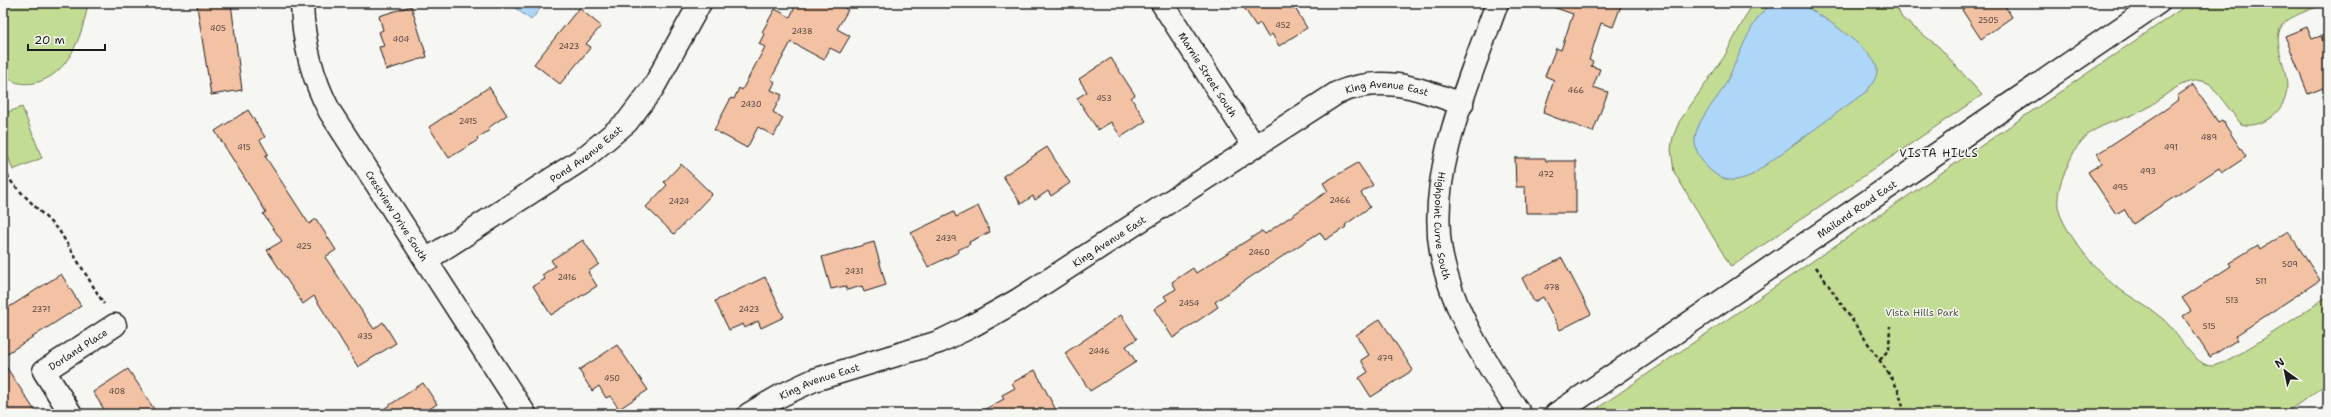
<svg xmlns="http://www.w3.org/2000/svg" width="2331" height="417" viewBox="0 0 2331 417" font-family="'Shantell Sans',sans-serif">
  <rect width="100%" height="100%" fill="#f6f6f2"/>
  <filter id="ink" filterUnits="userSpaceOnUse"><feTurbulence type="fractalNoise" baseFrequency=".025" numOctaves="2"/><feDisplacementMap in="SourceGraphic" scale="8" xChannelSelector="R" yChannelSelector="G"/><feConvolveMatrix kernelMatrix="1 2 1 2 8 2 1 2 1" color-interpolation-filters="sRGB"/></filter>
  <g filter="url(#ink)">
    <!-- green -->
    <g fill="#c3dc93" stroke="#707c58">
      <path d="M3 3H88C83 34 69 76 34 83 22 85 12 83 3 74Z"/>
      <path d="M1753 3H1895L1902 18 1939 47 1982 95 1731 267 1674 172 1671 149 1673 137 1679 122 1724 57Z"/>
      <path d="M2190 3H2327C2316 8 2287 16 2281 27 2268 53 2308 89 2270 118 2261 124 2250 127 2241 124L2210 84C2189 72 2165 96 2149 107 2130 119 2105 121 2089 134 2077 143 2070 159 2065 172 2060 182 2057 195 2058 207 2062 229 2096 271 2114 285 2129 297 2148 306 2163 319 2176 330 2194 366 2212 366 2228 365 2310 308 2328 296V383L2284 414H1589Z"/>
      <path d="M22 107 42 158 13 170 3 143V114Z"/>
    </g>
    <!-- water -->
    <g fill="#aed6f9" stroke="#748ca1">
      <path d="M517 3H545L531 20 514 7Z"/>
      <path d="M1797 3C1813 8 1875 51 1877 68 1878 77 1872 84 1867 91L1752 175C1745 178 1737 181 1729 180 1712 178 1693 154 1695 138 1697 120 1713 105 1722 90 1735 69 1749 22 1767 8 1776 1 1786 3 1797 3Z"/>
    </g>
    <!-- building -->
    <g fill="#f3c1a3" stroke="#1c1c1c">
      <path d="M216 3H231L242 90 211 95 197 6Z"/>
      <path d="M797 3H836L848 10 837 29 850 36 840 53 830 48 824 60 791 42 771 79 775 82 771 90 782 95 773 112 783 118 774 136 758 127 747 148 714 130 731 98 734 99 739 88 742 90 765 47 759 44 764 34 762 32 775 9 790 17Z"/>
      <path d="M1241 3H1292L1307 28 1279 46 1272 34 1268 37 1260 23 1256 26Z"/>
      <path d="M1553 3H1622L1613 27 1601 23 1589 60 1593 62 1591 66 1600 69 1593 87 1608 92 1593 132 1543 113 1554 80 1545 76 1556 48 1561 50 1573 14 1553 7Z"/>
      <path d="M1973 3H2003L2012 17 1981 39 1962 10Z"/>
      <path d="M411 6 427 57 386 70 379 47 384 46 379 32 383 30 379 16Z"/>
      <path d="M579 8 601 26 586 44 591 47 560 84 534 64Z"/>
      <path d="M2307 27 2312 39 2321 36 2323 41 2328 39V86L2308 94 2285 36Z"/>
      <path d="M1111 58 1135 95 1131 98 1146 121 1121 137 1111 122 1098 130 1077 98 1087 92 1079 79Z"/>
      <path d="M2193 85 2218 122 2222 120 2246 157 2222 173 2219 168 2133 224 2124 209 2116 214 2088 172 2102 163 2097 154 2166 109 2179 99 2177 96Z"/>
      <path d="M489 87 507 115 488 128 490 130 477 138 478 140 449 158 429 127Z"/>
      <path d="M248 110 265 137 260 140 268 154 265 156 309 224 316 219 336 250 325 257 374 329 383 322 396 343 358 367 314 296 303 304 267 250 282 241 263 214 266 212 215 131Z"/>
      <path d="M1047 147 1070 183 1051 196 1048 191 1035 200 1033 196 1021 204 1003 176Z"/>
      <path d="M1515 158H1545L1546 161H1576V213H1526L1525 187H1516Z"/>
      <path d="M1358 163 1373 185 1361 193 1370 207 1345 225 1346 227 1325 240 1320 232 1252 276 1215 302 1218 307 1173 338 1154 309 1167 300 1164 296 1176 289 1172 282 1193 268 1196 273 1262 231 1265 234 1328 191 1323 183Z"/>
      <path d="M681 164 712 194 674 234 646 207 667 185 664 182Z"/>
      <path d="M978 206 990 232 969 242 970 244 958 250 959 252 928 267 911 233 954 212 956 217Z"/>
      <path d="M2288 231 2320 280 2235 336 2237 340 2210 357 2183 316 2191 311 2182 298 2231 266 2229 263 2258 245 2260 249Z"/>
      <path d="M583 240 599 264 588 272 597 286 551 315 533 286 545 279 542 275 555 266 551 260Z"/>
      <path d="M874 242 886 285 864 292 862 286 847 290 845 286 831 289 822 257Z"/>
      <path d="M1562 258 1591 314 1560 330 1543 297 1534 302 1522 278Z"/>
      <path d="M61 274 81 306 3 356V311Z"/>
      <path d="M765 277 784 317 761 328 758 321 745 328 743 324 729 330 715 301Z"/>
      <path d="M1121 315 1137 339 1126 346 1136 362 1090 391 1065 353Z"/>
      <path d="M1380 319 1413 370 1371 397 1359 378 1368 372 1361 360 1369 355 1356 335Z"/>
      <path d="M617 345 648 390 619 409 610 396 606 398 599 386 592 391 579 370Z"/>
      <path d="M3 362 37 414H3Z"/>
      <path d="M128 369 140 387 157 414H107L93 392Z"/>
      <path d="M1035 370 1058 414H976L1004 399 1002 395 1015 388 1012 383Z"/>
      <path d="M423 383 437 404 422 414H376Z"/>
    </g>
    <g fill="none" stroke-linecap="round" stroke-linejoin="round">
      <!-- minor casing -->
      <g stroke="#1c1c1c" stroke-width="25">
        <g id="minor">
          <path id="s1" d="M302 3C303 41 312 78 330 112L525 414"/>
          <path id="s2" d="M1162 3 1254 146"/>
          <path id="s3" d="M1497 3C1471 78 1427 170 1441 252 1452 311 1487 365 1520 414"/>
          <path id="s4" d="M426 260 584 158 627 122 653 88 700 3"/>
          <path id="s5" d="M71 414 44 371 115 325"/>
          <path id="s6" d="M749 414 782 395 814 380 939 342 970 327 1018 300 1337 93C1383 74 1417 88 1462 104"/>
          <path id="s7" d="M1556 414 2158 3"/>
        </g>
      </g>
      <!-- path -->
      <g stroke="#1c1c1c" stroke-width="2.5" stroke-dasharray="4 3" stroke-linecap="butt">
        <path d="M3 169 13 184 60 232 104 304"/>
        <path d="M1816 267 1893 380 1899 392 1905 414"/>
        <path d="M1880 360 1889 349 1890 326"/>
      </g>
      <!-- minor -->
      <use href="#minor" stroke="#f6f6f2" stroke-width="22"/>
    </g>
  </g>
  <g text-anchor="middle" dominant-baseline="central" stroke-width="3" stroke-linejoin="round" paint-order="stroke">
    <!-- number labels -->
    <g font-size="8" fill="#52453e">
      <text x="1988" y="20">2505</text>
      <text x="1283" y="25">452</text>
      <text x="218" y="28">405</text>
      <text x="802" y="31">2438</text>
      <text x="401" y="39">404</text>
      <text x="569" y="46">2423</text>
      <text x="1576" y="90">466</text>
      <text x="1104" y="98">453</text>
      <text x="751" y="104">2430</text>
      <text x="468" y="121">2415</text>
      <text x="2209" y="137">489</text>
      <text x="244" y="147">415</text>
      <text x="2171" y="147">491</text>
      <text x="2148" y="171">493</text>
      <text x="1546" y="174">472</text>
      <text x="2120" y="187">495</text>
      <text x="1340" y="200">2466</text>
      <text x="679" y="201">2424</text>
      <text x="946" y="238">2439</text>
      <text x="304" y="246">425</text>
      <text x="1259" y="252">2460</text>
      <text x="2290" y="264">509</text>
      <text x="854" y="271">2431</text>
      <text x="567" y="277">2416</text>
      <text x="2261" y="281">511</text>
      <text x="1552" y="287">478</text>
      <text x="2232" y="300">513</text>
      <text x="1189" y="303">2454</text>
      <text x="41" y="309">2371</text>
      <text x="749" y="309">2423</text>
      <text x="2209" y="326">515</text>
      <text x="365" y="336">435</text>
      <text x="1099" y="351">2446</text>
      <text x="1385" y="358">479</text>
      <text x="612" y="378">450</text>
      <text x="117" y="391">408</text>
    </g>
    <!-- street labels -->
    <g font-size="10" fill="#1c1c1c" stroke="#f6f6f2">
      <text stroke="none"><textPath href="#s2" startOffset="85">Marnie Street South</textPath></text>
      <text stroke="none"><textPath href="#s6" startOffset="725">King Avenue East</textPath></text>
      <text stroke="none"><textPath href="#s4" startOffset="192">Pond Avenue East</textPath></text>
      <text stroke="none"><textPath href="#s7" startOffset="364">Mailand Road East</textPath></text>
      <text stroke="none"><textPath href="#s1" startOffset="237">Crestview Drive South</textPath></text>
      <text stroke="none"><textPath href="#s3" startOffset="232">Highpoint Curve South</textPath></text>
      <text stroke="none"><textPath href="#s6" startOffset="402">King Avenue East</textPath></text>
      <text stroke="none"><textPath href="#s5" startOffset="91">Dorland Place</textPath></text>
      <text stroke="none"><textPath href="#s6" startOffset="78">King Avenue East</textPath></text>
    </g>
    <!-- park labels -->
    <g font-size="10" fill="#4e5640" stroke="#f6f6f2">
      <text x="1922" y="312">Vista Hills Park</text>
    </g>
    <!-- neighbourhood labels -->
    <g font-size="11" letter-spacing="1" fill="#1c1c1c" stroke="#f6f6f2">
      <text x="1939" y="153">VISTA HILLS</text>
    </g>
  </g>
  <!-- margin -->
  <rect width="2331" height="417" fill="none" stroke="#f6f6f2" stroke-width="16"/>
  <rect x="8" y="8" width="2315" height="401" fill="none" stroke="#1c1c1c" stroke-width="1.5" filter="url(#ink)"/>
  <!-- north arrow -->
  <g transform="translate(2285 371) rotate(327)" stroke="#f6f6f2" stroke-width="3" paint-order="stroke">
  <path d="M0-3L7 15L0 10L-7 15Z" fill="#1c1c1c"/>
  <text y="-6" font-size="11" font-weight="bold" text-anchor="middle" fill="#1c1c1c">N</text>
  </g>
  <!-- scale -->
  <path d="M28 44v6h77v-6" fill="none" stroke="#1c1c1c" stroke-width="2"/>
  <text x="34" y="44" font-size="12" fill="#1c1c1c" stroke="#f6f6f2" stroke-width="3" paint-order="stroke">20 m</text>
</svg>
